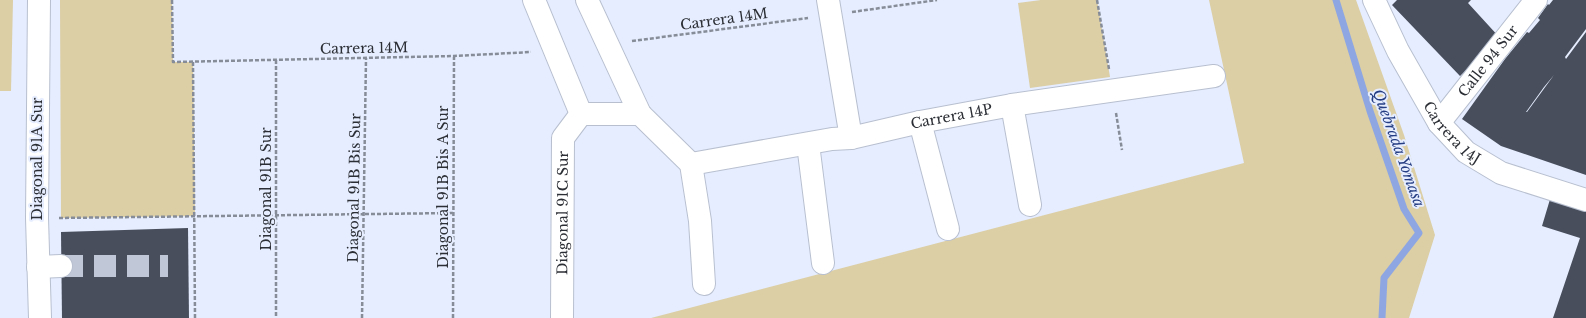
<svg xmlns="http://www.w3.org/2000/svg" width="1586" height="318" viewBox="0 0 1586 318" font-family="'Libre Baskerville',serif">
  <rect width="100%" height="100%" fill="#e5edfe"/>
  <!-- green -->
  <g fill="#dccea5">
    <path d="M0 0H13L11 91H0Z"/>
    <path d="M60 0H172L173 62H193L195 216 61 218Z"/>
    <path d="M1041 0H1097L1110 77 1030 88 1018 3Z"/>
    <path d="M1209 0H1356L1404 135 1435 235 1409 318H651L1244 163Z"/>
  </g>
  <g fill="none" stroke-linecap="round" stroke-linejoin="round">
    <!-- stream -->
    <path stroke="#8ea7e2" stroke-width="7" d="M1336 0 1370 111 1404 209 1419 233 1384 278 1382 318"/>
  </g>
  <!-- building -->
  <g fill="#484e5c" fill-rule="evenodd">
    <path d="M1397 0H1471L1468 3 1500 38 1460 76 1392 5Z"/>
    <path d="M1553 0H1586V29L1565 57 1566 59 1586 32V175L1501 146 1462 119 1505 59 1527 32 1529 33 1540 20 1538 18 1548 4 1549 5ZM1554 75 1527 112H1526L1544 87Z"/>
    <path d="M1551 196 1586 210V318H1553L1580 238 1542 226Z"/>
    <path d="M188 228 189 318H62L61 232Z"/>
  </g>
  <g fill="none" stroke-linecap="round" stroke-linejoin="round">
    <!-- minor-tunnel -->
    <path stroke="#c0c7d6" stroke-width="22" stroke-dasharray="22 11" stroke-linecap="butt" d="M61 266H168"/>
    <!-- minor casing -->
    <g stroke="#b8c0d0" stroke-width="24">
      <g id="minor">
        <path d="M39 0 37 218 40 318"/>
        <path d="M534 0 581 114"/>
        <path d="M587 0 640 114 691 164 700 221 704 284"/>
        <path d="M828 0 851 138"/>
        <path id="s1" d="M1374 0 1398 51 1439 123 1466 152 1501 173 1586 200"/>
        <path d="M1012 105 1030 205"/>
        <path d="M581 114H640"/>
        <path d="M920 122 948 229"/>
        <path id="s2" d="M1439 123 1536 0"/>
        <path d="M808 144 823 263"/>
        <path id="s3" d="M691 164 832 139 851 138 920 122 1012 105 1214 76"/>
        <path d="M38 267 61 266"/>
        <path id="s4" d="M562 318 563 138 581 114"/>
      </g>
    </g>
    <!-- path -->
    <g stroke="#878d98" stroke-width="2.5" stroke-dasharray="4 2" stroke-linecap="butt">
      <path d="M172 0 173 62 454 56 531 52"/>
      <path d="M1097 0 1109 69"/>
      <path d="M852 12 937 0"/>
      <path d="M632 41 808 18"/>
      <path d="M276 60V318"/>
      <path d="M193 62 195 318"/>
      <path d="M1116 113 1122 150"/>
      <path d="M59 218 453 213"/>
      <path d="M362 318 366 58"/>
      <path d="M453 318 454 57"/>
    </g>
    <!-- minor -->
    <use href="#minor" stroke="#fff" stroke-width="22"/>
  </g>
  <g text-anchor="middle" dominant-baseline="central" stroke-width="4" stroke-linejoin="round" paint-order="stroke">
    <!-- street labels -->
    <g font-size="14" fill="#2b2e34" stroke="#e5edfe">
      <text transform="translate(724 19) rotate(-8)">Carrera 14M</text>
      <text transform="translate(364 48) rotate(-1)">Carrera 14M</text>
      <text stroke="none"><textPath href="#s2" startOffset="79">Calle 94 Sur</textPath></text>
      <text stroke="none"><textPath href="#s3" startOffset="265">Carrera 14P</textPath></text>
      <text stroke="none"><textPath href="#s1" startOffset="155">Carrera 14J</textPath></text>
      <text transform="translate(37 159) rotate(-90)">Diagonal 91A Sur</text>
      <text transform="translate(443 187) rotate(-90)">Diagonal 91B Bis A Sur</text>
      <text transform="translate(354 188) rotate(-89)">Diagonal 91B Bis Sur</text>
      <text transform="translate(266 189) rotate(-90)">Diagonal 91B Sur</text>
      <text stroke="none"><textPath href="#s4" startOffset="105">Diagonal 91C Sur</textPath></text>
    </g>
    <!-- water labels -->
    <g font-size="15" font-style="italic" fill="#253d82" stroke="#e5edfe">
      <text transform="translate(1399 148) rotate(70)">Quebrada Yomasa</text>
    </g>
  </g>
</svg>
